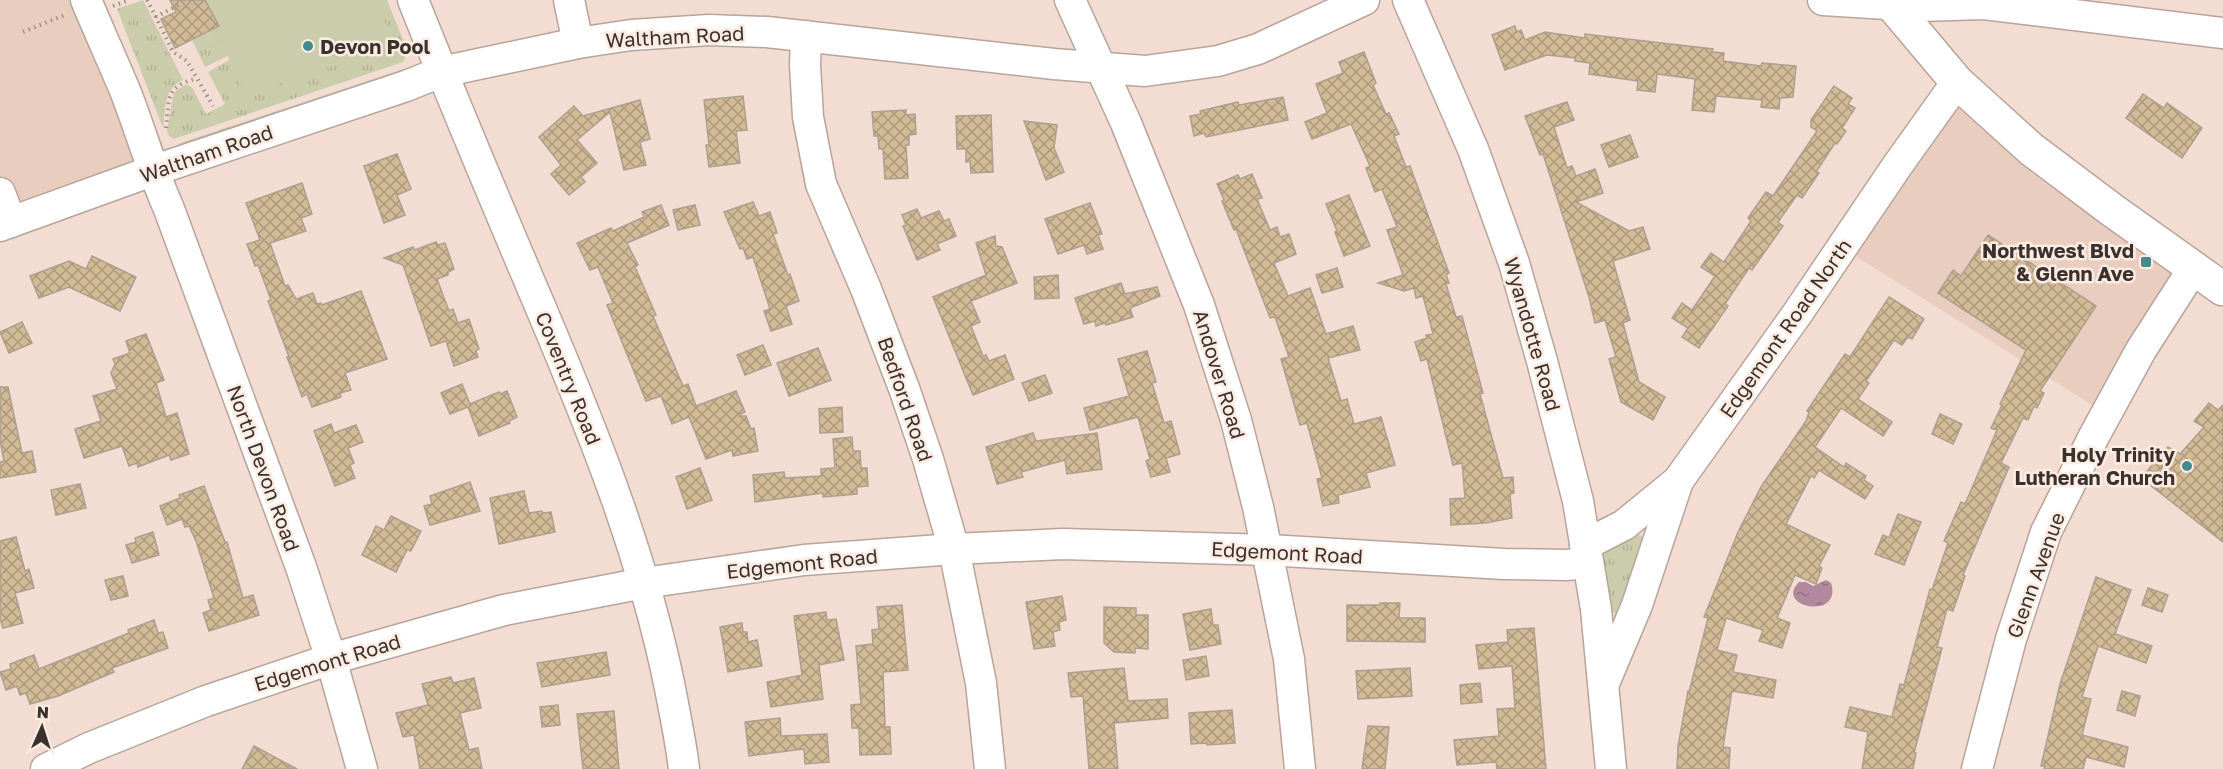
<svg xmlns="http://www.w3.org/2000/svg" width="2223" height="769" viewBox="0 0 2223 769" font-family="'Golos Text',sans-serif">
  <defs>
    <pattern id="grass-tufts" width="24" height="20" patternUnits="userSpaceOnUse" patternTransform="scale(1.5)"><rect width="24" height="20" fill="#cbccac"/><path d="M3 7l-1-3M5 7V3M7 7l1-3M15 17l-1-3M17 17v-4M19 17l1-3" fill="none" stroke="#afb094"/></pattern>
    <pattern id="water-ripples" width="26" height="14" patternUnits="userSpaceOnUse" patternTransform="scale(1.5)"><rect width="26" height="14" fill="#b1889d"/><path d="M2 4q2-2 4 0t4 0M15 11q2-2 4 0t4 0" fill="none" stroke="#917080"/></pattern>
    <pattern id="building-cross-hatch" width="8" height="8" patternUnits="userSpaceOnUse" patternTransform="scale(1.5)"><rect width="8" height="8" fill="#d2ba96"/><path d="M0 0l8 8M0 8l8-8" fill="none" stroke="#ac987b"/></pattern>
  </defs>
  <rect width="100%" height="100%" fill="#f3ddd3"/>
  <!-- built -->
  <g fill="#e9cec0">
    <path d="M0 0H104L171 165 0 226Z"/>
    <path d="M1969 77 2090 179 2215 264 2186 305 2114 419 1854 255Z"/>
  </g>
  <!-- grass -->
  <g fill="url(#grass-tufts)">
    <path d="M143 0 183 80C163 89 166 109 163 128L117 9Z"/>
    <path d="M276 0H387L408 52 403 62 174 139 169 136 167 131 173 97 175 92 185 85 192 87 206 114 225 104 208 72 229 60 228 56 205 67 192 40 207 32 214 43Z"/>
    <path d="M404 69 405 74 182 148 180 143Z"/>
    <path d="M1635 534C1643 535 1644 538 1646 546L1617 614 1610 610 1601 553Z"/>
  </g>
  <!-- park -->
  <path fill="#cbccac" d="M175 0H374L396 45 246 95 221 40 214 43 207 32 175 48 161 19 180 10Z"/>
  <!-- water -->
  <path fill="url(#water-ripples)" d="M1826 580 1831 583C1843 621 1773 607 1799 582H1806L1813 586Z"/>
  <!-- building -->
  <g fill="url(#building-cross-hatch)" stroke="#aba08f" stroke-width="1.5">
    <path d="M170 0H205L219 26 175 48 161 19 176 12Z"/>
    <path d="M1515 26 1517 32 1521 30 1525 40 1545 32 1585 38V34L1713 49 1712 52 1724 53 1723 61 1761 66 1762 63 1796 66 1793 97 1780 98 1779 109 1761 107 1762 100 1716 96 1714 112 1692 110 1695 79 1657 74 1655 92 1637 90 1638 81 1589 74 1590 63 1575 61V58L1547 55 1505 70 1492 35Z"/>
    <path d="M1364 52 1376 83 1373 85 1386 114 1389 113 1399 134 1394 136 1406 167 1410 166 1449 273 1446 274 1449 283 1446 284 1456 317 1462 316 1483 393 1480 394 1503 478 1513 477 1514 493 1510 494 1512 518 1486 523 1451 525 1450 499 1465 498 1462 463 1453 465 1427 359 1421 361 1415 342 1427 338 1426 335 1433 334 1423 296 1416 298 1414 288 1404 291 1378 283 1403 275 1387 230 1397 227 1382 189 1375 192 1366 168 1370 166 1351 124 1312 139 1305 122 1327 113 1316 84 1343 73 1339 62Z"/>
    <path d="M1834 86 1852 98 1848 104 1855 108 1842 128 1846 131 1837 144 1835 143 1816 172 1819 173 1802 198 1797 195 1778 222 1783 226 1752 270 1749 268 1725 304 1728 306 1699 348 1682 337 1688 328 1672 318 1682 303 1692 310 1715 276 1701 267 1711 253 1724 262 1751 221 1748 218 1766 192 1773 196 1817 131 1811 127V120Z"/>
    <path d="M2143 94 2164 108 2167 103 2202 128 2182 158 2126 118Z"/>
    <path d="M743 96 747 130 736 131 740 163 709 167 706 145H709L704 100Z"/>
    <path d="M1283 97 1288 120 1206 137 1204 133 1194 136 1190 116 1201 114 1200 111 1238 102 1239 105Z"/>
    <path d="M640 100 650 139 640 142 646 165 624 170 610 112 577 140 597 163 581 177 585 182 569 195 551 174 561 165 539 137 574 106 583 116Z"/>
    <path d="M1567 102 1574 120 1554 127 1567 168 1572 166 1576 176 1595 169 1603 193 1576 202 1629 231 1643 227 1650 249 1613 261 1630 320 1623 323 1639 382 1665 397 1653 420 1621 402 1609 359 1616 357 1605 320 1595 323 1589 297 1543 154 1540 155 1525 116Z"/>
    <path d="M906 110V115L915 114 916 134 909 135V145H906L908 178 885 179 883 149H879L878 136H874L872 112Z"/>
    <path d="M991 115 993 172 971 173 970 161 966 162V149H957L956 116Z"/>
    <path d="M1024 121 1057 125 1054 148 1064 172 1046 180Z"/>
    <path d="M1630 135 1638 157 1609 167 1601 145Z"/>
    <path d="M397 154 411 189 397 195 405 215 384 223 364 166Z"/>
    <path d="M1252 174 1262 198 1257 199 1270 230 1277 227 1280 237 1289 234 1296 254 1274 263 1288 296 1310 288 1326 334 1353 326 1360 350 1328 358 1341 401 1347 399 1354 424 1381 417 1395 465 1366 473 1370 487 1338 495 1339 503 1323 506 1317 479 1322 478 1307 423 1300 425 1281 359 1289 357 1275 317 1270 318 1236 229 1234 230 1222 201 1224 200 1217 184 1238 175 1240 179Z"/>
    <path d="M302 183 312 214 301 218 306 231 270 243 285 286 288 285 296 299 313 293 317 304 321 303 322 305 361 291 387 359 345 373 351 390 340 393 341 397 312 407 307 394 302 397 287 357H289L268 301 271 300 258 265 255 266 247 244 260 240 246 203Z"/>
    <path d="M1349 195 1370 246 1344 256 1335 232 1337 231 1326 204Z"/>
    <path d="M753 202 759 216 770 212 777 233 773 234 788 275 790 274 799 301 786 306 792 324 771 331 764 311 770 309 753 257 747 259 743 248 740 249 724 212Z"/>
    <path d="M1090 203 1102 234 1098 235 1103 249 1087 254 1084 245 1058 254 1045 219Z"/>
    <path d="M661 205 669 225 627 243 638 265 635 267 656 315 653 316 683 386 688 384 696 406 736 391 745 412 739 415V416H746L751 429 754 428 758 451 733 456 732 450 706 459 689 417 672 424 661 396 646 401 607 305 613 303 598 267 590 270 577 243 611 228 613 231 644 217 642 212Z"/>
    <path d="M695 205 700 225 678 230 673 210Z"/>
    <path d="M917 209 921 218 939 211 944 221 949 219 956 236 937 244 940 250 917 260 903 226 906 225 902 215Z"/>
    <path d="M1988 235 2096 306 2040 391 2044 393 2037 408 2034 406 2028 420 2023 418 2001 463 2009 467 1963 575 1965 576 1953 611 1947 609 1937 647 1942 648 1914 753H1916L1913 769H1862L1868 732 1845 727 1850 707 1892 717 1900 684 1904 685 1930 589 1932 590 1948 543 1944 541 1961 502 1965 504 1997 430 1991 428 2002 405 2000 404 2026 350 1938 293 1953 270 1961 276Z"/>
    <path d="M995 236 996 246 1002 247 1017 283 971 301 980 322 971 326 983 356 986 355 989 361 1005 355 1014 379 973 395 933 297 986 275 976 243Z"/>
    <path d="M436 242 438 245 445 243 454 269 448 272V275L437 279 449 311 453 309 458 323 469 319 479 349 476 351 478 357 454 366 446 341 431 346 403 265 384 258 413 247 415 250Z"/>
    <path d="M92 256 136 277 120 311 69 287 39 298 30 276 69 261 86 269Z"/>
    <path d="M1337 268 1343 287 1322 293 1316 275Z"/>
    <path d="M1058 275 1059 298 1035 299 1034 277Z"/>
    <path d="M1121 283 1125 294 1157 287 1160 296 1130 308 1133 317 1106 325 1105 323 1096 326 1095 321 1084 324 1075 298Z"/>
    <path d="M1889 297 1924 319 1912 339 1908 337 1902 345 1894 340 1866 381 1869 383 1858 399 1892 422 1883 436 1841 408 1815 447 1844 467 1846 463 1866 476 1864 480 1873 486 1865 499 1819 470 1814 478 1811 476 1786 524 1830 545 1819 566 1822 568 1816 584 1795 575 1777 618 1790 623 1782 648 1759 641 1763 630 1726 618 1717 650 1737 655 1733 672 1776 680 1773 698 1732 691 1723 747 1730 748 1729 769H1677L1678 746 1688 691 1689 692 1708 618 1704 617 1738 532 1761 487 1806 421 1809 412 1807 411 1845 354 1850 357Z"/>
    <path d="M22 322 32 343 9 353 0 332Z"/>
    <path d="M146 334 164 380 156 383 166 417 177 413 189 454 171 460 169 455 138 467 137 463 129 466 122 446 84 458 75 429 101 421 93 396 117 389 111 373 115 364 113 359 130 353 126 341Z"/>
    <path d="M763 345 771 365 745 375 737 355Z"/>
    <path d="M818 348 831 380 789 396 777 363Z"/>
    <path d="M1147 351 1156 382 1152 383 1164 423 1171 421 1180 454 1166 458 1170 472 1151 477 1146 461 1150 459 1138 417 1090 430 1084 408 1129 396 1118 359Z"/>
    <path d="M1045 375 1052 393 1029 401 1022 383Z"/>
    <path d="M462 384 470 404 499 392 500 394 507 391 517 417 509 421 510 423 479 436 468 407 450 414 441 393Z"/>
    <path d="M0 387H8L22 453 32 451 36 472 0 478V462L4 461 0 440Z"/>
    <path d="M2209 403 2218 410 2223 405V542L2141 478 2168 447 2180 454 2204 427 2194 421Z"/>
    <path d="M842 407 843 432 820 433 819 409Z"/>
    <path d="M1940 414 1962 424 1953 444 1932 434Z"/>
    <path d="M331 424 334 433 356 425 363 442 348 448 354 463 350 465 355 478 335 486 314 431Z"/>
    <path d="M1033 433 1036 441 1097 433 1102 469 1067 474 1065 460 1021 472 1023 477 997 484 986 447Z"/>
    <path d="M852 437 853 451H860L861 468H867L868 486 857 487V494L823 497V493L755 502 753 475 784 472 785 478 821 476V469L835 468 833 439Z"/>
    <path d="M700 468 712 500 687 509 676 477Z"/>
    <path d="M470 482 480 511 430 525 424 506 432 504 430 496Z"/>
    <path d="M80 484 86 508 56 515 51 490Z"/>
    <path d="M204 486 225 542H227L243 598 253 595 259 615 209 631 203 613 211 610 208 600 214 598 196 541 189 526 185 527 182 519 167 525 160 506 180 498 179 495Z"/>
    <path d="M524 491 529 513 542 511 543 513 551 512 555 532 499 544 490 498Z"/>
    <path d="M1898 514 1921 522 1904 565 1875 554 1883 535 1889 538Z"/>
    <path d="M391 516 421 531 411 551 407 550 396 572 362 555 376 526 384 530Z"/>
    <path d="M153 532 159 555 132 563 126 545 136 542 135 538Z"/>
    <path d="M16 537 25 571 29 569 34 588 15 593 23 623 3 628 0 619V541Z"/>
    <path d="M123 576 128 596 111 600 105 580Z"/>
    <path d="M2096 577 2131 590 2115 634 2152 646 2146 663 2098 646 2082 697 2091 699 2082 735 2128 747 2124 767 2086 757 2083 769H2044L2045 766H2041L2060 684Z"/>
    <path d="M2148 588 2168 595 2162 612 2142 605Z"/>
    <path d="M1062 596 1066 620 1059 622 1060 630 1053 632 1055 646 1034 649 1026 602Z"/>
    <path d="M1380 603H1400L1399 618H1425V642L1347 641V605H1380Z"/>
    <path d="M902 605 908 670 883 672 885 727H890L891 754 860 755 859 728H852L851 705 861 704 856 646 873 644 872 630 879 629 877 607Z"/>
    <path d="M1104 607 1136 608V615H1148V649L1135 648V653L1114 652 1104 643Z"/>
    <path d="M1211 609 1213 625H1218L1221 644 1190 650 1183 614Z"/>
    <path d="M826 612 827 620 836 619 844 660 819 665 823 699 771 707 767 682 802 675 794 616Z"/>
    <path d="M154 620 158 633 163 632 168 648 112 668 114 672 58 696 30 704 26 693 20 695 17 686 6 690 0 672 11 669 10 664 34 655 39 669 129 633 128 630Z"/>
    <path d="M742 623 743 632H747L748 642 757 640 762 666 728 672 720 627Z"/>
    <path d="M1534 628 1546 769H1497L1496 762 1457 765 1454 740 1499 736 1497 709 1515 708 1512 666 1479 669 1476 645 1508 642 1507 630Z"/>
    <path d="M606 652 610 675 542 687 537 663Z"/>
    <path d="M1206 656 1209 676 1186 680 1183 660Z"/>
    <path d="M1124 668 1128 701 1167 699 1168 718 1114 723 1118 769H1089L1083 696 1071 697 1068 673Z"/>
    <path d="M1410 668 1412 696 1358 699 1356 671Z"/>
    <path d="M451 677 453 683 474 678 481 708 460 713 469 750 478 748 482 769H420L414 735 403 737 396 713 428 705 422 684Z"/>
    <path d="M1480 683 1482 702 1461 704 1460 685Z"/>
    <path d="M2122 691 2140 696 2135 716 2117 710Z"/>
    <path d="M558 705 560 725 542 727 540 707Z"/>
    <path d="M1232 710 1235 743 1207 745V743L1191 744 1189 713Z"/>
    <path d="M614 711 619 769H583L577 714Z"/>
    <path d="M780 718 781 736 827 734 829 762 805 764 804 749 749 756 745 722Z"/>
    <path d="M1368 726 1389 727 1385 769H1362Z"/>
    <path d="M254 746 297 769H242Z"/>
  </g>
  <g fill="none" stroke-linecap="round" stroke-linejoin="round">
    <!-- minor casing -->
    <g stroke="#b8a49a" stroke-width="33">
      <g id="minor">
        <path d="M86 0C99 31 113 62 126 93 141 132 152 171 169 209L301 567 331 659 362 769"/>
        <path d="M413 0C454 103 497 205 540 306 593 431 643 555 670 688 675 715 681 742 684 769"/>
        <path d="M569 0 578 43"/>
        <path d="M1070 0 1126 123 1199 305 1236 420 1258 507 1289 659 1300 769"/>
        <path d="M1408 0 1473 149 1514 263 1542 361 1578 501 1596 609 1611 769"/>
        <path d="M1823 0 1920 6 1984 4 2223 33"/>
        <path d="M806 36 805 65 808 117 821 184 866 289 905 391 928 459 954 549 981 683 990 769"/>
        <path d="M0 193 11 222"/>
        <path d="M0 226 152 171 406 86 441 72 578 43 631 35 709 30 767 32 1054 64 1145 71 1218 61 1258 49 1364 0"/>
        <path d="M1585 545 1624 525 1678 481 1797 314 1897 166 1957 82"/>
        <path d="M1605 681 1637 605 1678 481"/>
        <path d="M46 769 89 748 206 701 331 659 504 610 644 583 804 560 954 549 1063 544 1268 550 1504 564 1566 565 1588 563"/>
        <path d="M1977 769 2011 639 2046 532 2093 438 2141 350 2193 269"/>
      </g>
    </g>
    <!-- major casing -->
    <g stroke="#b8a49a" stroke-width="36">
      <path id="major" d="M1888 0 1957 82 2031 149 2112 210 2223 289"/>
    </g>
    <!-- path -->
    <g stroke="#9e8e87" stroke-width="4" stroke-dasharray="1.5 4.5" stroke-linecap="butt">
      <path d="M147 0 156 17"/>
      <path d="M178 5 156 17 173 52 187 61 213 106"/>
      <path d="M113 6 129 0"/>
      <path d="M23 32 67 14"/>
      <path d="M166 128C170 97 164 88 197 78"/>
    </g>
    <!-- minor -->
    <use href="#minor" stroke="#fff" stroke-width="30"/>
    <!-- major -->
    <use href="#major" stroke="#fff" stroke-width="33"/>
  </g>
  <!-- markers -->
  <g fill="#438b90" stroke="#fdece3" stroke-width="2">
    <circle cx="308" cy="46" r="6"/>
    <rect x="2140" y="256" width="12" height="12" rx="3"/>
    <circle cx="2187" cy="466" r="6"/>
  </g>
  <g text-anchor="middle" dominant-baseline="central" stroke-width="5" stroke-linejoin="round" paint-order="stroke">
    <!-- street labels -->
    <g font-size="20" fill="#3b322e" stroke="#fdece3">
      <text transform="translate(675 36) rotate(-3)">Waltham Road</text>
      <text transform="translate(206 153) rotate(-19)">Waltham Road</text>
      <text transform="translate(1785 328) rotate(-55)">Edgemont Road North</text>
      <text transform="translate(1533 334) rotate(74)">Wyandotte Road</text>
      <text transform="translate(1220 374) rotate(73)">Andover Road</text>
      <text transform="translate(569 378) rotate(68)">Coventry Road</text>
      <text transform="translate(906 399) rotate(71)">Bedford Road</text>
      <text transform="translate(264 468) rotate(70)">North Devon Road</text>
      <text transform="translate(1287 552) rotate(3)">Edgemont Road</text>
      <text transform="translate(802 563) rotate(-6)">Edgemont Road</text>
      <text transform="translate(2035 575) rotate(-70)">Glenn Avenue</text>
      <text transform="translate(327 662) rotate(-17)">Edgemont Road</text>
    </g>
    <!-- poi labels -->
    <g font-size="20" font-weight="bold" fill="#3b322e" stroke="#fdece3" text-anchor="end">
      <text x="320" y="46" text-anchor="start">Devon Pool</text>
      <text x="2134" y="250">Northwest Blvd<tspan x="2134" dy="23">&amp; Glenn Ave</tspan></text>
      <text x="2175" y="454">Holy Trinity<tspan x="2175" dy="23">Lutheran Church</tspan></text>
    </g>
  </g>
  <!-- north arrow -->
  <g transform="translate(42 727) rotate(3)" stroke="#fdece3" stroke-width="4.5" paint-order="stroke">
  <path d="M0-4.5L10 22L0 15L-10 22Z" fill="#3b322e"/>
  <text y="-9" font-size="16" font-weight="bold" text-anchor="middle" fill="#3b322e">N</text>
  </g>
</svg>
